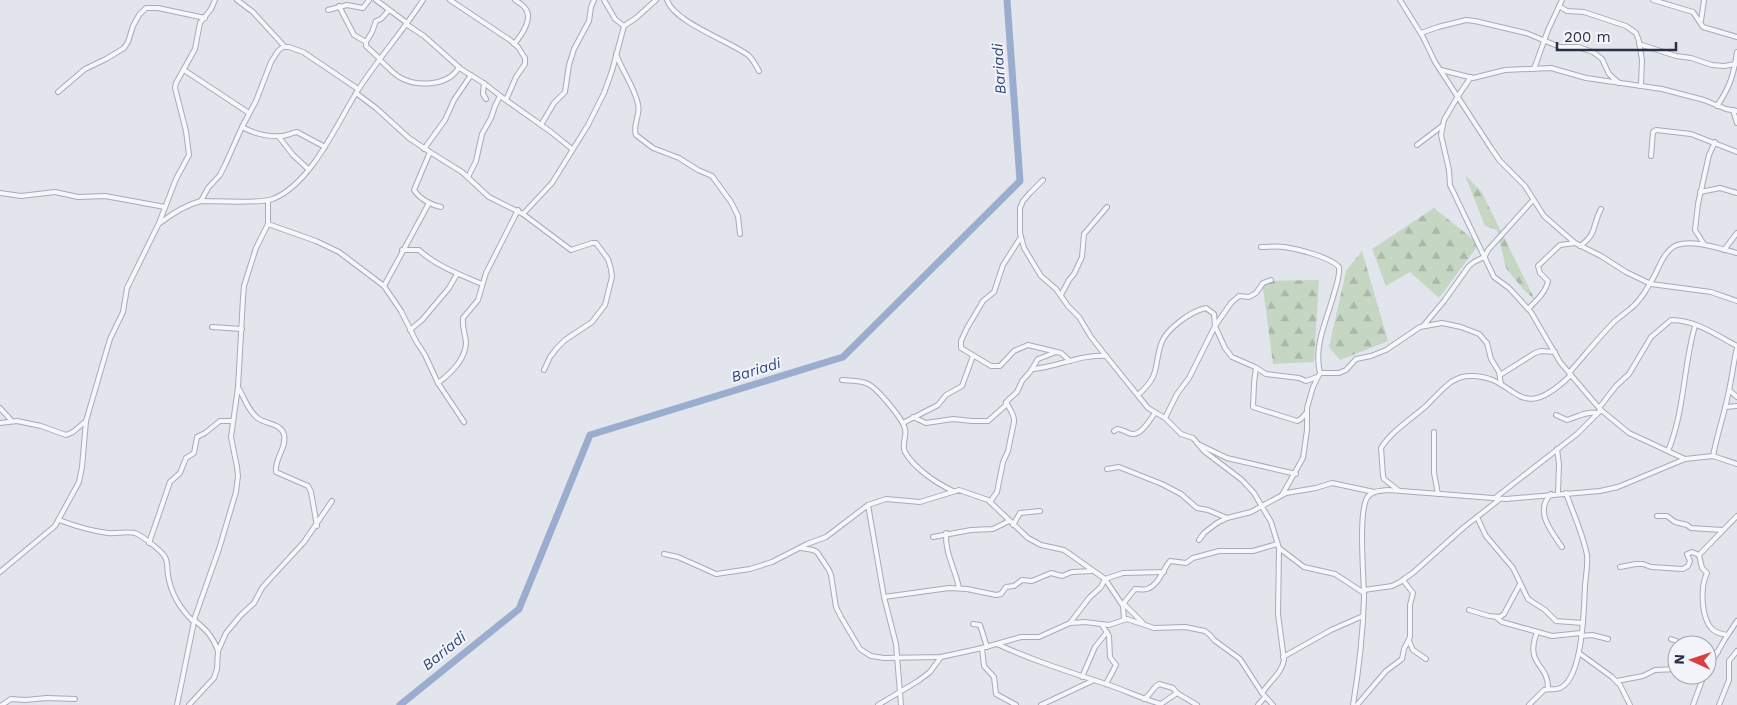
<svg xmlns="http://www.w3.org/2000/svg" width="1737" height="705" viewBox="0 0 1737 705" font-family="'Work Sans',sans-serif">
  <defs>
    <pattern id="forest-firs" width="22" height="20" patternUnits="userSpaceOnUse" patternTransform="scale(1.25)"><rect width="22" height="20" fill="#c5d6c3"/><path d="M5 1l3.5 6h-7zM16 11l3.5 6h-7z" fill="#a9b8a9"/></pattern>
  </defs>
  <rect width="100%" height="100%" fill="#e3e5ec"/>
  <!-- forest -->
  <g fill="url(#forest-firs)">
    <path d="M1465 175 1481 191 1535 300 1523 289 1506 268 1497 230 1485 226Z"/>
    <path d="M1434 208 1479 244 1439 298 1410 272 1386 286 1372 249Z"/>
    <path d="M1362 251 1388 341 1340 360 1329 347 1346 271Z"/>
    <path d="M1319 280 1314 362 1273 364 1262 281Z"/>
  </g>
  <g fill="none" stroke-linecap="round" stroke-linejoin="round">
    <!-- river -->
    <path stroke="#9badce" stroke-width="7" d="M400 705 519 609 590 435 843 357 1020 181 1007 0"/>
    <!-- minor casing -->
    <g stroke="#a7abb7" stroke-width="6">
      <g id="minor">
        <path d="M237 0 253 12 285 47"/>
        <path d="M376 0 407 23"/>
        <path d="M450 0 510 40 518 47 525 58V64L516 77 506 100"/>
        <path d="M604 0 615 19 624 26 636 18 656 0"/>
        <path d="M667 0C674 22 729 41 748 55 753 59 756 66 759 71"/>
        <path d="M1400 0 1423 37 1435 62 1491 148 1500 161 1525 186 1544 216 1575 243 1601 256 1626 272 1651 284 1711 292 1737 301"/>
        <path d="M1653 0 1693 12 1703 27 1737 37"/>
        <path d="M339 6 354 35 366 42"/>
        <path d="M1559 6 1567 11 1584 12 1626 26 1636 33 1639 41 1642 60 1641 86"/>
        <path d="M328 10 347 5 363 8 369 0"/>
        <path d="M1701 21 1704 0"/>
        <path d="M406 24 424 36 461 69 485 84 503 98 551 132 572 149"/>
        <path d="M1421 33 1438 27 1466 20 1475 21 1526 33 1560 47H1578L1593 52 1602 59 1609 74 1619 83"/>
        <path d="M514 44C521 36 534 18 525 8 523 5 518 2 515 0"/>
        <path d="M1639 44 1676 56 1691 58 1712 65 1724 66 1736 64"/>
        <path d="M616 54C622 71 634 86 638 104 641 115 632 125 636 135L653 148 679 158 698 170 712 176 731 202 738 216 740 234"/>
        <path d="M380 59 366 46V42L372 32 376 21 381 19 389 10"/>
        <path d="M380 60C387 66 393 74 401 78 418 87 449 86 459 67"/>
        <path d="M1534 69 1548 30 1562 0"/>
        <path d="M184 70 249 113"/>
        <path d="M1441 70 1473 78 1505 70 1551 68 1586 78 1662 89 1704 100 1726 109 1737 111"/>
        <path d="M484 83 483 94 486 99"/>
        <path d="M58 92 85 69 106 59 124 48 128 42 133 26 139 15 146 8H158L205 18"/>
        <path d="M356 93 376 108 409 138 430 152 462 172 489 197 523 214 571 250 592 243H596L608 259 611 269 612 277 605 305 592 322 565 340 557 348 550 357 544 370"/>
        <path d="M1458 96 1444 120 1441 135 1449 170 1450 185 1494 277 1509 288 1531 312 1560 362 1593 401 1601 410 1629 433 1685 459"/>
        <path d="M1458 96 1471 77"/>
        <path d="M1717 106C1730 87 1734 74 1737 52"/>
        <path d="M1733 110 1737 123"/>
        <path d="M541 125 554 103 565 92 569 65 574 49 589 21 591 7 594 0"/>
        <path d="M242 127C253 133 268 137 281 136 286 136 291 133 297 132L325 147"/>
        <path d="M279 137 293 155 308 169"/>
        <path d="M1417 145 1442 126"/>
        <path d="M424 149 445 120 454 100 471 75"/>
        <path d="M430 152 414 190C420 199 431 205 441 207"/>
        <path d="M1651 156 1653 132 1656 130 1691 134 1737 152"/>
        <path d="M468 177 476 161 482 134 491 118 495 106 500 96"/>
        <path d="M1043 180 1030 193 1023 201 1020 208V233L1024 248 1041 276 1056 289 1068 306 1079 317 1091 337 1106 356 1148 408 1165 418 1181 434 1193 438 1204 451 1242 480 1254 493 1271 522 1279 548 1278 614 1284 660C1282 673 1269 682 1262 693"/>
        <path d="M1700 192 1720 188 1737 193"/>
        <path d="M0 193 21 196 55 192 78 197 105 196 165 207"/>
        <path d="M201 201 208 188 220 175 225 165 242 127 256 101 271 62 278 51 283 47H289L303 52 358 89"/>
        <path d="M523 214 552 183 588 125 604 93 612 71 624 26"/>
        <path d="M160 223C173 213 185 205 201 201 217 201 259 204 273 199 312 183 337 123 358 90 378 59 403 31 423 0"/>
        <path d="M268 224 316 241 339 252 384 286 401 311 416 341 425 355 438 383 464 422"/>
        <path d="M1021 237 1003 265 994 292 983 301 967 328 961 341V348L991 366H1000L1014 351 1028 345 1061 353 1070 361"/>
        <path d="M1704 244 1695 230 1698 204 1709 155 1715 142"/>
        <path d="M1580 246C1598 233 1592 225 1601 209"/>
        <path d="M1261 247C1268 247 1277 246 1284 247 1298 249 1330 257 1339 267 1340 275 1337 283 1335 290 1328 318 1313 344 1320 373"/>
        <path d="M402 250H419C436 266 461 275 482 284"/>
        <path d="M1724 250 1737 233"/>
        <path d="M1484 258 1488 250 1533 200"/>
        <path d="M384 286 429 203"/>
        <path d="M1061 295 1069 280 1074 274 1082 257 1084 234 1107 207"/>
        <path d="M1528 309C1536 301 1546 292 1548 281L1540 273 1538 266 1560 245 1575 243"/>
        <path d="M1424 325 1444 301 1469 266 1474 262 1484 257"/>
        <path d="M212 327 242 329"/>
        <path d="M410 330 422 320 449 288 457 274"/>
        <path d="M1256 368 1254 383 1253 407 1297 421 1301 419 1306 413"/>
        <path d="M1033 369C1057 367 1081 354 1106 356"/>
        <path d="M1569 373C1584 356 1599 337 1615 321 1620 317 1625 313 1630 309 1638 303 1644 294 1649 285 1658 273 1662 251 1677 245 1693 239 1721 249 1737 253"/>
        <path d="M1500 375 1535 353 1541 351 1555 352"/>
        <path d="M842 380C850 381 860 380 868 384 877 388 903 419 905 429 907 437 901 444 905 452 914 468 936 483 953 491"/>
        <path d="M438 383C450 374 466 359 466 342 465 334 462 326 463 318L478 300 486 273 518 210"/>
        <path d="M238 387C244 397 249 413 259 419 267 424 282 424 284 435 287 448 274 459 276 472L308 486 311 492 317 526"/>
        <path d="M1729 390 1737 397"/>
        <path d="M1138 395C1161 374 1153 369 1161 344 1166 329 1191 311 1206 308L1214 314 1215 326 1225 348 1232 357 1255 367 1266 374 1299 378 1306 381 1317 377"/>
        <path d="M1725 407 1737 406"/>
        <path d="M0 408 12 421"/>
        <path d="M1599 408 1616 386 1629 374 1651 337 1671 320C1696 320 1716 335 1737 346"/>
        <path d="M1556 415 1567 420C1577 417 1587 411 1597 413"/>
        <path d="M913 417 926 423 953 419 972 421H988L1005 406 1008 400 1017 392 1022 381 1030 372 1038 359 1056 352"/>
        <path d="M1165 418 1177 394 1189 378 1215 326 1231 303 1239 296 1249 297 1256 293 1263 283 1271 280"/>
        <path d="M0 423 17 421 41 426 66 435 73 432 86 421"/>
        <path d="M903 423 938 405 946 395 962 386 973 356"/>
        <path d="M1114 431 1117 429C1123 429 1126 433 1132 434 1142 435 1150 419 1155 413"/>
        <path d="M1434 432V473L1438 494"/>
        <path d="M1200 445 1227 458 1296 474"/>
        <path d="M1557 449 1559 464 1558 493"/>
        <path d="M1668 451C1685 410 1683 367 1695 326"/>
        <path d="M1713 456C1717 435 1724 415 1728 395 1732 379 1733 364 1737 348"/>
        <path d="M1107 469 1119 467 1162 484 1181 494 1197 508 1208 510 1227 518"/>
        <path d="M1398 490 1384 479 1383 476 1381 448C1392 431 1411 419 1426 406 1434 398 1442 389 1451 382 1456 379 1463 376 1469 376 1519 374 1515 429 1571 375"/>
        <path d="M1551 494C1534 511 1551 531 1562 547"/>
        <path d="M1282 495 1303 458 1307 430V408L1313 387 1320 373H1339L1346 370 1356 359 1371 356 1386 350 1420 327 1442 323 1461 327 1479 334 1487 343 1491 359 1499 372 1501 384"/>
        <path d="M1495 498 1577 434 1601 410"/>
        <path d="M990 502 997 492 1003 462 1008 451 1014 422C1015 415 1009 408 1006 402"/>
        <path d="M868 505 884 597 896 644 901 705"/>
        <path d="M1657 516H1667L1675 522 1687 525 1691 528 1722 530"/>
        <path d="M1477 517 1486 536 1513 568 1528 599 1545 610 1556 621 1583 623"/>
        <path d="M59 520C75 526 91 531 108 533 116 534 126 531 135 533 141 535 162 551 165 557 168 562 167 569 168 575 171 594 180 609 194 622"/>
        <path d="M1013 525 1020 513 1040 511"/>
        <path d="M946 533C945 554 955 568 959 588"/>
        <path d="M933 537 971 530 993 529 1009 521"/>
        <path d="M1199 540 1204 533 1217 523 1227 518 1251 512 1286 493 1316 488 1332 483 1374 492"/>
        <path d="M149 543 170 482 180 473 186 458 194 453 197 437 205 433 220 421H232"/>
        <path d="M801 548 813 550 817 552 829 570 831 575 836 607 841 617 860 649 871 656 884 658 941 657 982 648 1021 637H1039L1070 623 1085 622 1109 625 1127 619 1154 628 1185 627 1205 631 1210 635 1214 640 1240 659 1262 693 1273 705"/>
        <path d="M1279 548 1304 567 1335 574 1364 593"/>
        <path d="M664 554 678 557 716 574 750 569 772 562 807 544 826 537 868 505 886 499 920 502 959 490 988 500 1028 538 1041 545 1064 550 1105 579 1123 606 1124 619"/>
        <path d="M1699 555 1702 568 1707 573C1700 587 1701 618 1712 629 1716 633 1722 634 1727 635"/>
        <path d="M1620 567 1636 564H1643L1651 567 1683 569 1688 566 1690 561 1687 554 1692 552 1699 555 1737 516"/>
        <path d="M0 572 55 526 79 482 82 467 86 421 110 339 123 312 127 288 159 223 176 179 189 155 186 131 175 88 176 83 195 49 200 23 211 9 215 0"/>
        <path d="M1364 590 1392 586 1400 582 1414 572 1463 528 1500 499"/>
        <path d="M884 597 949 588 967 589 996 595 1001 594 1006 587 1014 586 1022 580 1032 581 1051 573 1062 576 1072 572 1093 571"/>
        <path d="M1122 603 1123 604 1135 589C1139 589 1144 590 1147 589 1159 585 1163 569 1170 561L1186 563 1193 558 1219 551H1253L1277 544"/>
        <path d="M1125 605 1143 623"/>
        <path d="M1469 610 1489 616 1500 617 1504 614 1520 584"/>
        <path d="M1497 618 1502 622 1552 636 1581 633"/>
        <path d="M194 620C206 629 213 637 218 651"/>
        <path d="M1070 623 1089 598 1101 587 1105 579 1123 573 1164 572"/>
        <path d="M973 624 980 625 987 647"/>
        <path d="M1102 625 1109 636 1110 657 1116 665 1106 684"/>
        <path d="M1537 632C1524 666 1549 663 1548 689"/>
        <path d="M1581 636 1592 635 1608 639"/>
        <path d="M1671 639 1687 645"/>
        <path d="M1409 641 1413 650 1426 659"/>
        <path d="M997 644C1032 660 1069 672 1106 684 1125 690 1142 699 1161 704L1177 693 1197 705"/>
        <path d="M982 648 984 666 994 677 996 694 1016 705"/>
        <path d="M1579 653 1612 677 1620 685 1630 705"/>
        <path d="M1707 656 1718 652"/>
        <path d="M1283 657 1331 630 1363 616"/>
        <path d="M1707 670 1725 639 1737 621"/>
        <path d="M1082 677 1095 647 1107 632"/>
        <path d="M1617 681 1643 676 1655 670 1677 669"/>
        <path d="M1144 699C1151 695 1152 688 1159 684L1173 688 1177 693"/>
        <path d="M2 705 11 699 25 700 47 698 75 699"/>
        <path d="M177 705 195 617 219 549 236 492 238 476 237 467 231 437 238 387 243 298 244 286 256 248 268 224V201"/>
        <path d="M189 705 214 678 217 669 218 651 226 633 241 615 254 603 262 588 269 580 304 542 332 501"/>
        <path d="M878 705 918 681 930 672 941 657"/>
        <path d="M1041 705 1092 681"/>
        <path d="M1258 705 1265 697"/>
        <path d="M1353 705C1359 669 1363 634 1364 598 1364 577 1358 513 1367 498 1371 491 1380 491 1388 490L1506 499 1600 491 1618 487 1685 459 1713 456 1737 464"/>
        <path d="M1357 705 1386 671 1402 659 1404 649 1410 637V605L1413 593 1403 580"/>
        <path d="M1529 705 1544 690C1549 688 1557 691 1562 687 1583 674 1584 608 1585 585 1586 575 1588 564 1587 555 1583 534 1573 513 1566 493"/>
        <path d="M1693 705 1704 675"/>
        <path d="M1719 705 1729 680V661L1737 651"/>
      </g>
    </g>
    <!-- minor -->
    <use href="#minor" stroke="#f6f7fa" stroke-width="4"/>
  </g>
  <g text-anchor="middle" dominant-baseline="central" stroke-width="4" stroke-linejoin="round" paint-order="stroke">
    <!-- water labels -->
    <g font-size="15" font-style="italic" fill="#2f477d" stroke="#f3f4f9">
      <text transform="translate(999 69) rotate(-94)">Bariadi</text>
      <text transform="translate(756 370) rotate(-17)">Bariadi</text>
      <text transform="translate(444 651) rotate(-39)">Bariadi</text>
    </g>
  </g>
  <!-- north arrow -->
  <g transform="translate(1692 660) rotate(273)"><circle r="24" fill="#f3f4f9" stroke="#a2a5b1"/>
  <path d="M0-4L9 19L0 12L-9 19Z" fill="#d94042"/>
  <text y="-8" font-size="14" font-weight="bold" text-anchor="middle" fill="#292f46">N</text>
  </g>
  <!-- scale -->
  <path d="M1557 42v8h119v-8" fill="none" stroke="#292f46" stroke-width="2.5"/>
  <text x="1564" y="42" font-size="15" fill="#292f46" stroke="#f3f4f9" stroke-width="4" paint-order="stroke">200 m</text>
</svg>
